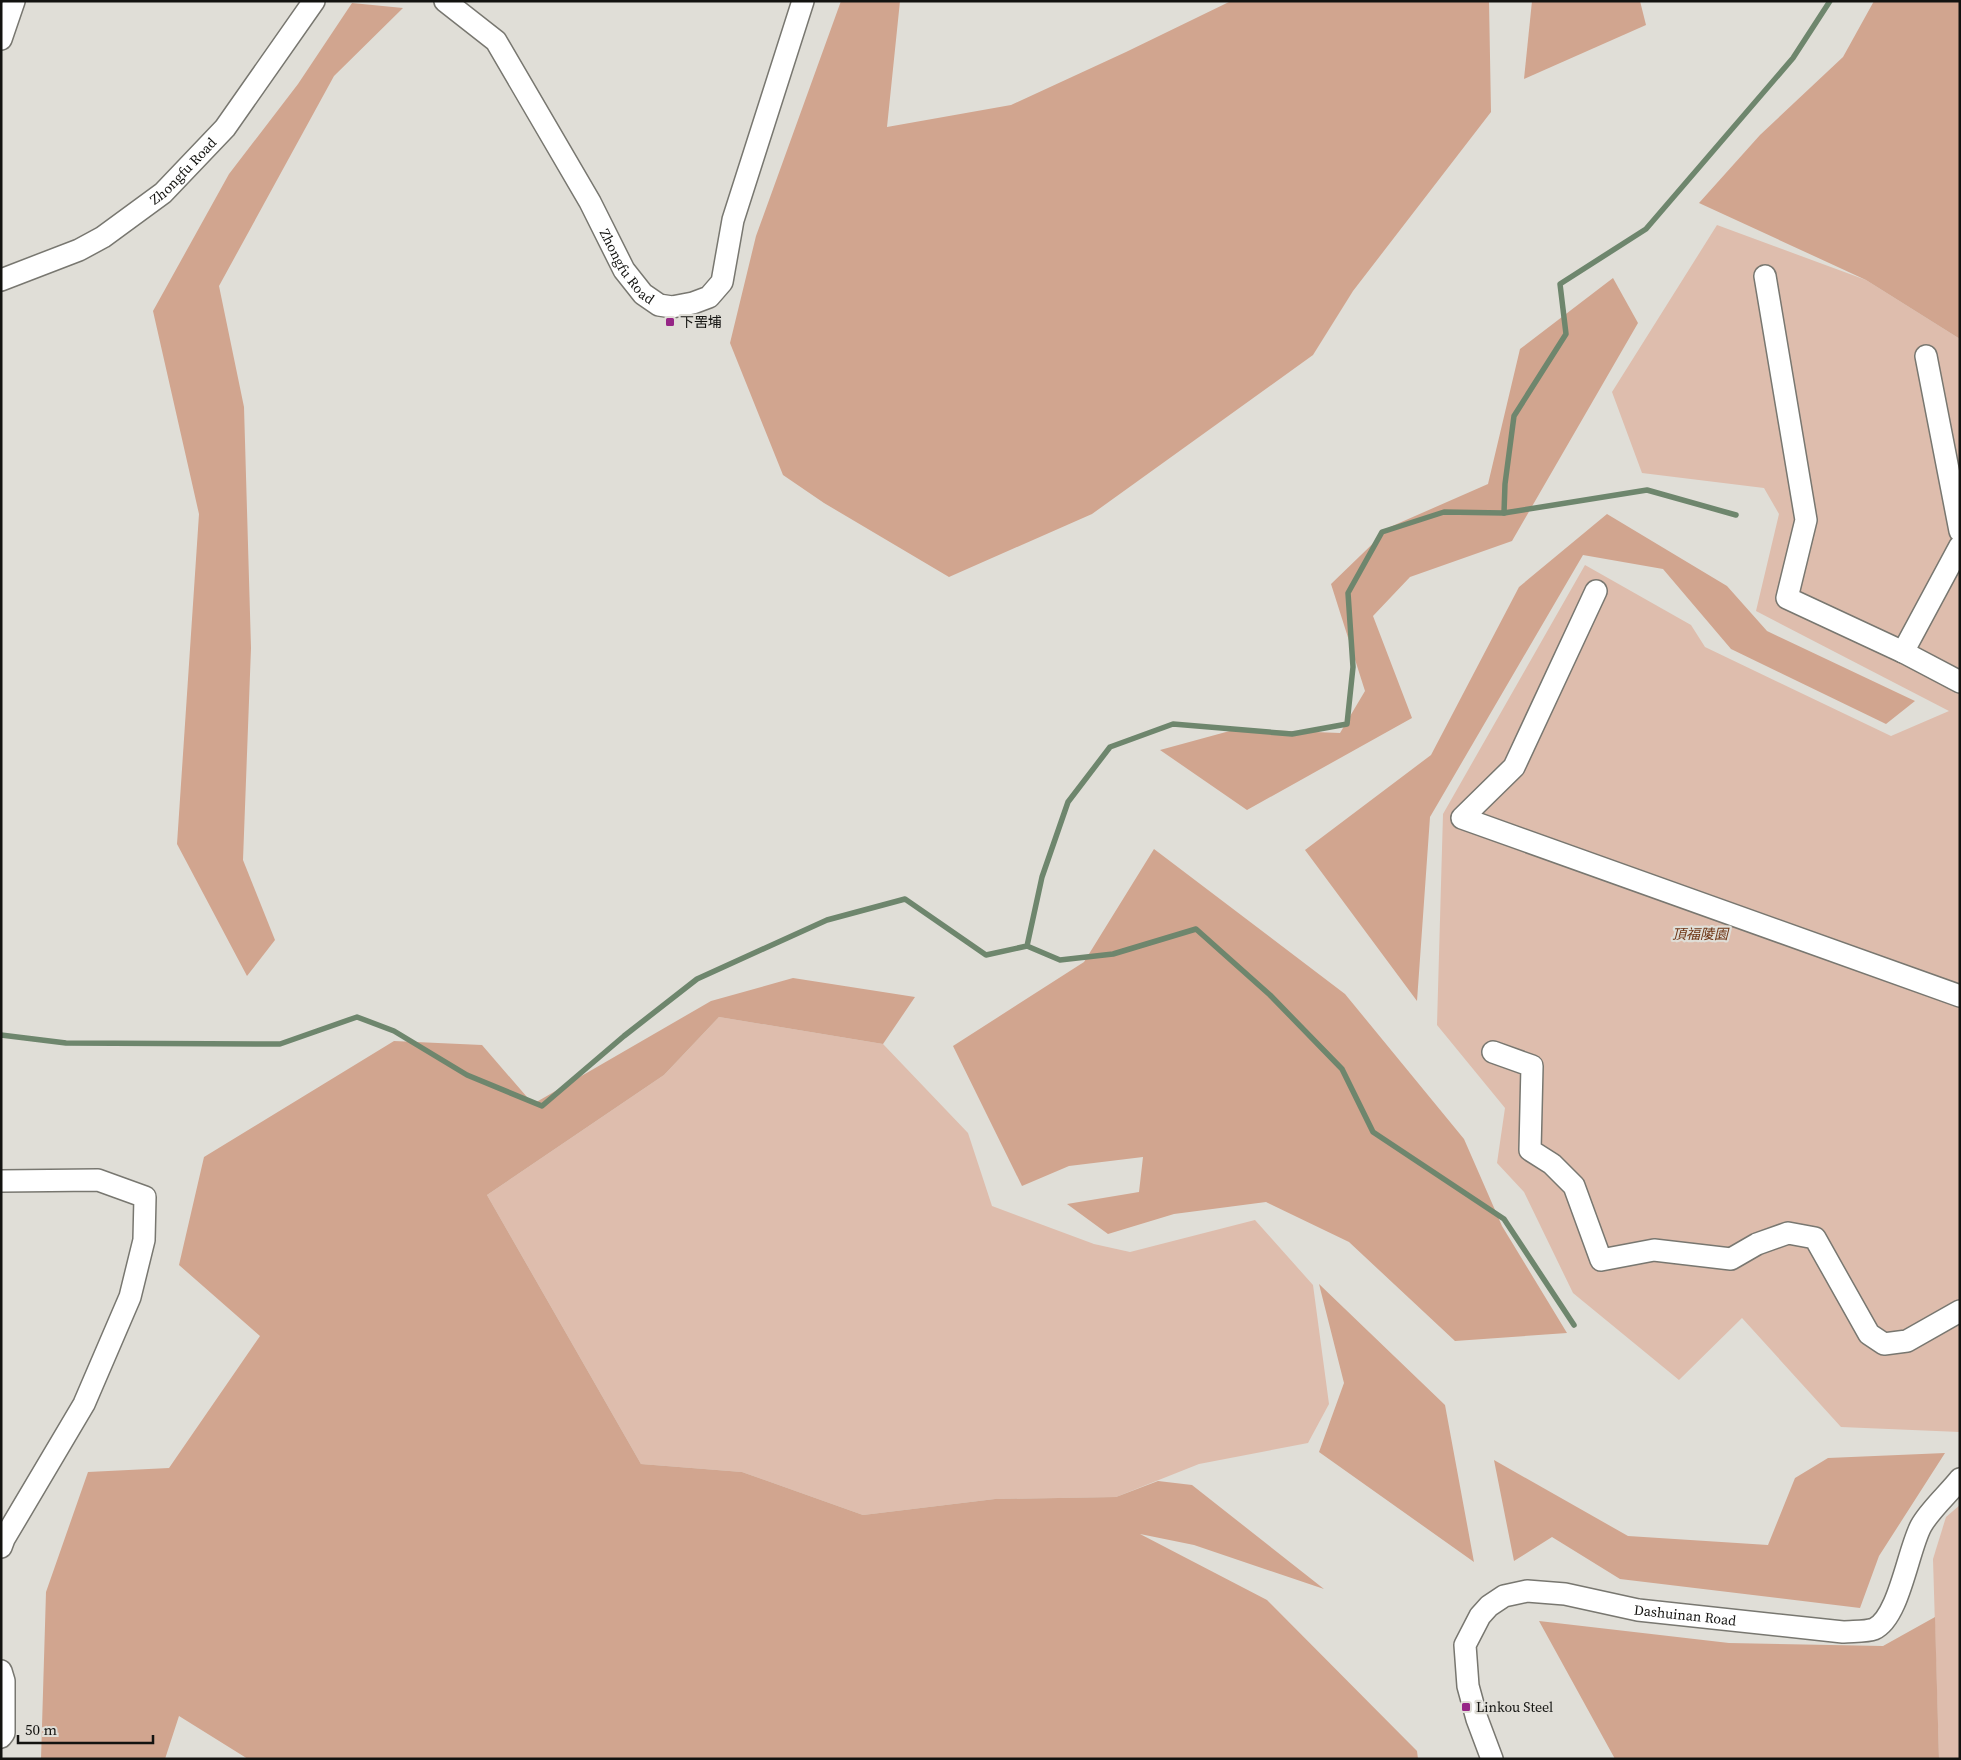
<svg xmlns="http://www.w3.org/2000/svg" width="1961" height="1760" viewBox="0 0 1961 1760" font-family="'Source Serif 4','Noto Sans TC',serif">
  <rect width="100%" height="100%" fill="#e0ded7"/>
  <!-- green -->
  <g fill="#debdad">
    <path d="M1717 225 1866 280 1960 339V1432L1841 1427 1742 1318 1679 1380 1573 1293 1524 1192 1497 1163 1505 1108 1437 1025 1443 814 1585 565 1691 625 1705 647 1891 736 1949 711 1756 611 1779 514 1764 488 1642 473 1612 392Z"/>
    <path d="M719 1017 883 1044 968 1133 992 1206 1094 1244 1130 1252 1255 1220 1313 1285 1329 1404 1308 1443 1199 1464 1116 1497 995 1499 863 1515 742 1472 641 1464 487 1195 664 1075Z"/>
    <path d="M1960 1505V1759H1939L1933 1559 1946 1517Z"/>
  </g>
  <!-- forest -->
  <g fill="#d1a58f">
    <path d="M841 1H900L887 127 1011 105 1126 52 1231 1H1489L1491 112 1353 291 1313 355 1092 514 949 577 824 503 783 475 730 343 756 236Z"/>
    <path d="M1532 1H1640L1646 25 1524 79Z"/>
    <path d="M1874 1H1960V339L1866 280 1699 203 1760 135 1843 57Z"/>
    <path d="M352 3 403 8 334 76 219 286 244 407 251 648 243 860 275 940 247 976 177 844 199 514 153 311 229 174 298 84Z"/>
    <path d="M1613 278 1638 323 1512 541 1410 577 1373 616 1412 718 1247 810 1160 750 1237 729 1340 733 1365 691 1331 584 1390 527 1488 484 1520 349Z"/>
    <path d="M1607 514 1727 586 1767 631 1915 701 1886 724 1731 649 1663 569 1583 555 1430 817 1417 1001 1305 850 1431 755 1519 587Z"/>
    <path d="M1154 849 1345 994 1464 1139 1502 1226 1567 1333 1455 1341 1349 1242 1266 1202 1174 1214 1108 1234 1067 1204 1139 1192 1143 1157 1069 1166 1022 1186 953 1046 1084 962Z"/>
    <path d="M793 978 915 997 883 1044 719 1017 664 1075 487 1195 641 1464 742 1472 863 1515 995 1499 1116 1497 1158 1481 1192 1485 1324 1589 1194 1545 1140 1534 1267 1600 1417 1751 1418 1759H248L179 1716 165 1759H41L46 1592 88 1472 169 1468 260 1336 179 1265 204 1157 394 1041 482 1045 533 1104 711 1001Z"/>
    <path d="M1319 1284 1445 1405 1474 1562 1319 1452 1344 1383Z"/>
    <path d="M1945 1453 1879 1556 1860 1608 1620 1579 1552 1537 1514 1561 1494 1460 1628 1536 1768 1545 1795 1478 1828 1458Z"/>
    <path d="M1935 1617 1939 1759H1615L1539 1621 1729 1643 1883 1646Z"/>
  </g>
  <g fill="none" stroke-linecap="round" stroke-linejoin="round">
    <!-- stream -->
    <g stroke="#6e866d" stroke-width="5.5">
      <path d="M1504 513 1647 490 1736 515"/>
      <path d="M1027 946 1060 960 1113 954 1196 929 1270 995 1342 1069 1373 1132 1504 1219 1574 1325"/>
      <path d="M1 1035 66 1043 280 1044 357 1017 394 1031 467 1075 542 1106 624 1036 697 979 827 920 905 899 986 955 1027 946 1042 877 1068 802 1110 747 1173 724 1292 734 1347 724 1353 667 1348 593 1382 532 1444 512 1504 513 1505 484 1514 416 1566 334 1560 284 1646 229 1793 58 1830 1"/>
    </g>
    <!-- minor casing -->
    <g stroke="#787770" stroke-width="24">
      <g id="minor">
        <path id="s1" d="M445 1 496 41 590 202 624 270 643 294 659 305 672 307 693 303 709 297 722 282 733 220 803 1"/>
        <path d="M1 39 14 1"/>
        <path d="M1765 276 1806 520 1787 598 1903 652"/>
        <path id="s2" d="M1 280 79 250 103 237 163 193 225 128 314 1"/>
        <path d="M1926 356 1960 531"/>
        <path d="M1960 546 1903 652 1960 682"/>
        <path d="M1596 591 1514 767 1462 818 1960 996"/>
        <path d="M1493 1052 1532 1066 1530 1150 1552 1164 1574 1186 1601 1260 1654 1250 1731 1259 1757 1244 1788 1233 1815 1238 1869 1334 1884 1344 1907 1341 1960 1311"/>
        <path d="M1 1181 98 1180 145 1197 144 1240 130 1297 84 1404 4 1539 1 1547"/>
        <path d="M1 1671 4 1681V1733L1 1737"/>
        <path id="s3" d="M1492 1759 1477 1719 1468 1686 1465 1645 1480 1616 1489 1606 1504 1596 1527 1591 1565 1594 1638 1610 1843 1632C1852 1631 1866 1632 1874 1629 1899 1618 1908 1550 1921 1526 1929 1511 1949 1493 1960 1479"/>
      </g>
    </g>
    <!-- minor -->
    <use href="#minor" stroke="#fff" stroke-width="21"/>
  </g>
  <!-- markers -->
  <g fill="#962686" stroke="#e0ded7" stroke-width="2">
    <rect x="665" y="317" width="10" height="10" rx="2.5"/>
    <rect x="1461" y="1702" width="10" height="10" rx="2.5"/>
  </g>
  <g text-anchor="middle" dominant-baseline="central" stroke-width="4.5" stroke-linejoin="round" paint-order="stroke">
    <!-- street labels -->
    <g font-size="14" fill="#131310" stroke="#e0ded7">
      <text stroke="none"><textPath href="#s2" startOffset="215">Zhongfu Road</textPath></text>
      <text stroke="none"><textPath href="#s1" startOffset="326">Zhongfu Road</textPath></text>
      <text stroke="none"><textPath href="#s3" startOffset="366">Dashuinan Road</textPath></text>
    </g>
    <!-- poi labels -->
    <g font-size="14" fill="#131310" stroke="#e0ded7" text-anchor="start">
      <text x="680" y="322">下罟埔</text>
      <text x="1476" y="1707">Linkou Steel</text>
    </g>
    <!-- park labels -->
    <g font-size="14" font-style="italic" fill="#6d3515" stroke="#e0ded7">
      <text x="1700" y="934">頂福陵園</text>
    </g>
  </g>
  <!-- border -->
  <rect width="1961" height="1760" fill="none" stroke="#131310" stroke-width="5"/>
  <!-- scale -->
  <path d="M18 1735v8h135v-8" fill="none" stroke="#131310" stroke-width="2.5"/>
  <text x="25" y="1735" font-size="15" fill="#131310" stroke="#e0ded7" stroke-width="4" paint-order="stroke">50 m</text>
</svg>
